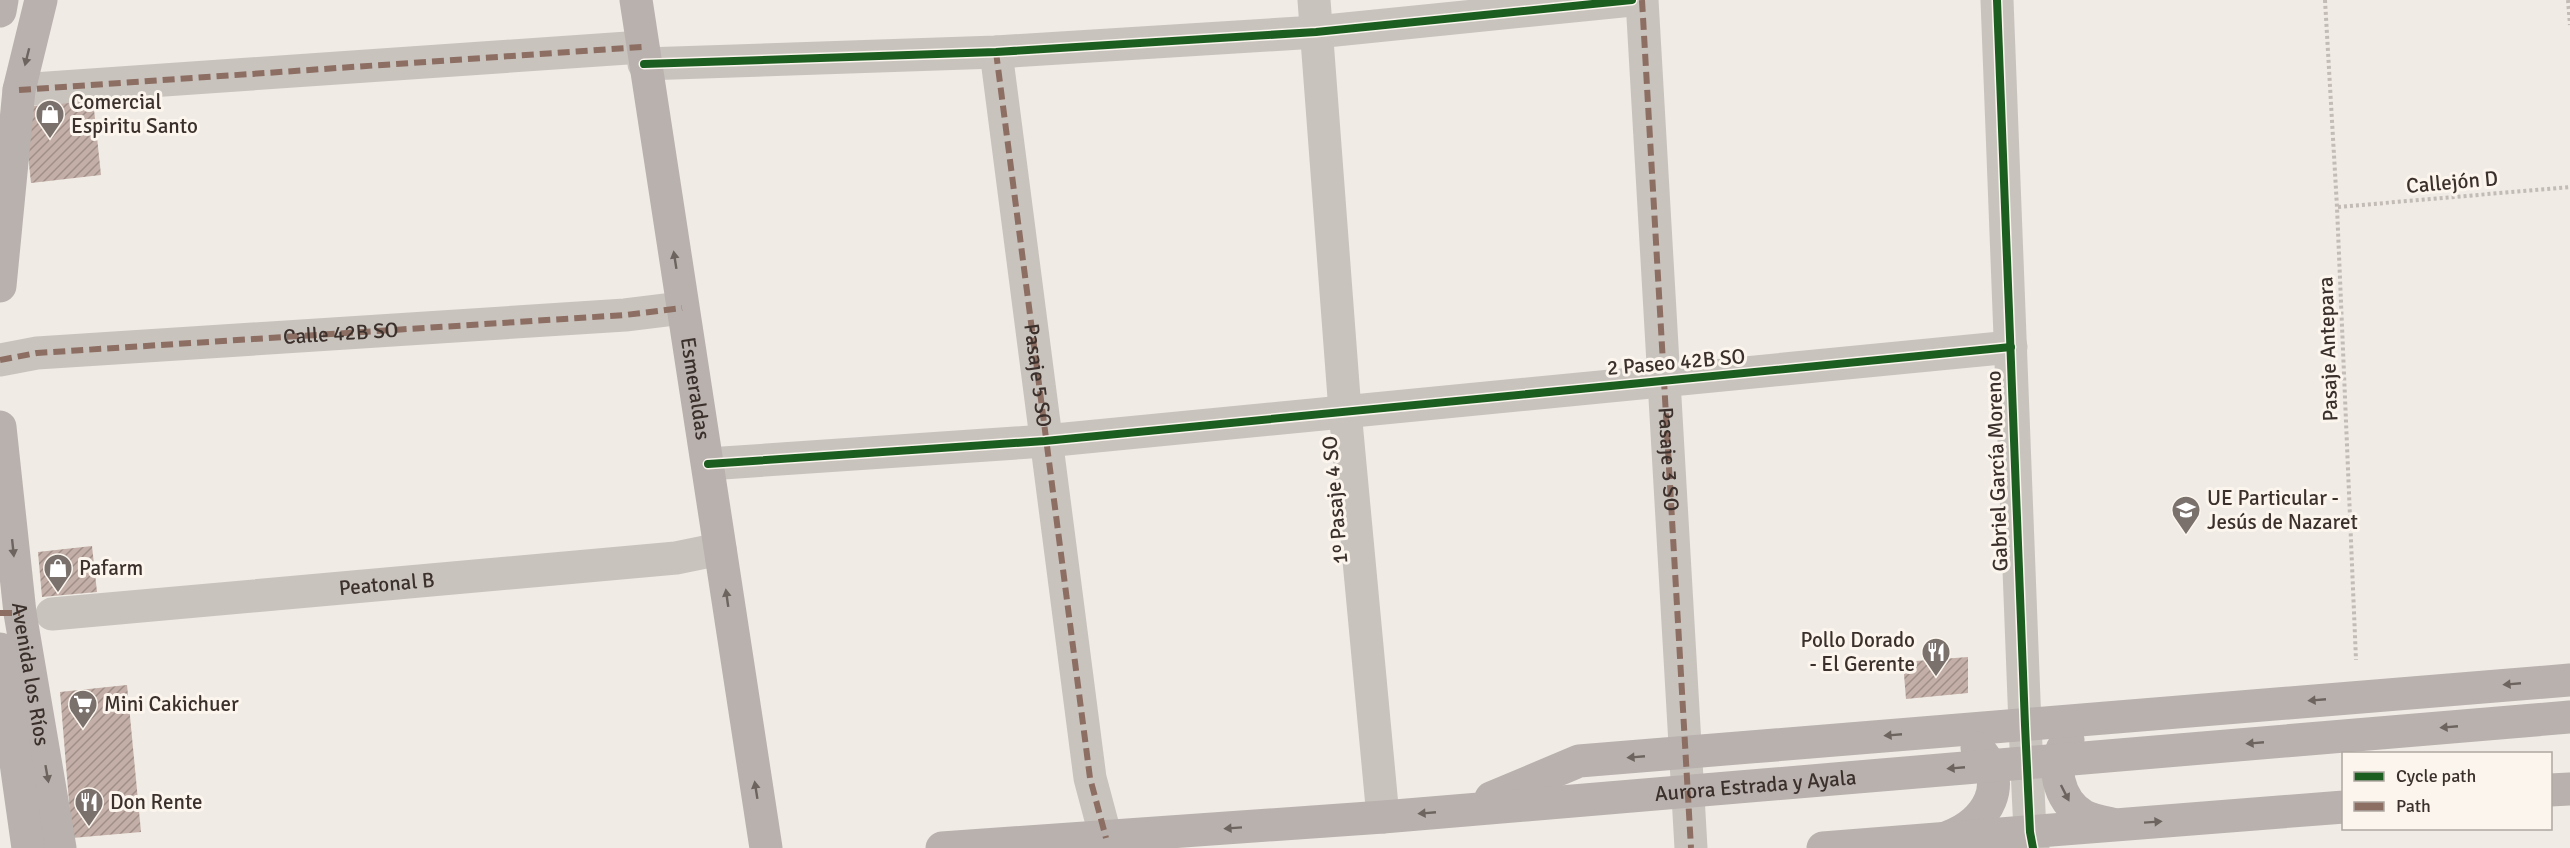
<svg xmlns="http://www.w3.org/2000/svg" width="2570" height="848" viewBox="0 0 2570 848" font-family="Signika,sans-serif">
  <defs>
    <pattern id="building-hatch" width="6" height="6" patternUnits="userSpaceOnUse" patternTransform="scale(1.5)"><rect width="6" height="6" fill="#c3afa7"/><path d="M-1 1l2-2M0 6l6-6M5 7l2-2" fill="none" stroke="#a08f88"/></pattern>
  </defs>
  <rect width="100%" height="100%" fill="#f0ebe5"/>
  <!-- building -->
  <g fill="url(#building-hatch)">
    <path d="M93 100 101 175 31 183 23 107Z"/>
    <path d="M92 546 97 592 42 597 38 552Z"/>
    <path d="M1968 657V693L1906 699 1903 662Z"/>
    <path d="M127 685 141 832 72 838 60 692Z"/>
  </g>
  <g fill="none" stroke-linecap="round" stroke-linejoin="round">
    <!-- path -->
    <g stroke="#c2bbb6" stroke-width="4" stroke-dasharray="3 3" stroke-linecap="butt">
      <path d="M2325 0 2337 207 2356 660"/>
      <path d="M2568 0 2570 25"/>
      <path d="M2338 207 2570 187"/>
    </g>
    <!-- minor -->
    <g stroke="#c9c3be" stroke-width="33">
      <path d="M1314 0 1345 411 1383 817"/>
      <path d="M1642 0 1691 848"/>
      <path d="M1997 0 2025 725 2030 832 2033 848"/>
      <path id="s1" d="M996 52 1090 778 1106 838"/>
      <path d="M644 64 996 52 1316 32 1632 0"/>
      <path d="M19 90 642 47"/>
      <path id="s2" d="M0 360 37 353 625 315 682 308"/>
      <path d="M708 464 1045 441 2011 347"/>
      <path id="s3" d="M52 614 676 558 720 549"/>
    </g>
    <!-- major -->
    <g stroke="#b8b1ad" stroke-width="33">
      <path id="s4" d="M636 0 766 848"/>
      <path d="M0 11 2 0"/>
      <path d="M0 286 19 90 41 0"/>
      <path id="s5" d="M0 427 20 613 60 848"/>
      <path d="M0 649 28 848"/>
      <path d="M2068 740C2049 763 2058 801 2084 816 2092 820 2103 822 2112 824"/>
      <path d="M2550 790 2570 789"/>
      <path d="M1491 798 1579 761 2570 680"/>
      <path d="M1948 837C1988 823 2011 782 1977 748"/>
      <path id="s6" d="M942 848 1383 817 2570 717"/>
      <path d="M1823 848 2344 807"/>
    </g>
    <!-- quiet -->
    <g stroke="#8d6e63" stroke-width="6" stroke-dasharray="12 6" stroke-linecap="butt">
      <path id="s7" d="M1642 0 1691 848"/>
      <path d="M996 52 1090 778 1106 838"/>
      <path d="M19 90 642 47"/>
      <path d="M0 360 37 353 625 315 682 308"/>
      <path d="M0 613H20"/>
    </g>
    <!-- cycleway casing -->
    <g stroke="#fbf5ee" stroke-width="11">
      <g id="cycleway">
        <path d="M1997 0 2025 725 2030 832 2033 848"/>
        <path d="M644 64 996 52 1316 32 1632 0"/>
        <path d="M708 464 1045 441 2011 347"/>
      </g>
    </g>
    <!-- cycleway -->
    <use href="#cycleway" stroke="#1b5e20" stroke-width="8"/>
  </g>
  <!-- one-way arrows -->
  <defs><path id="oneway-solid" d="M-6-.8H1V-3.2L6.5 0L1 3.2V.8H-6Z" transform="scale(1.5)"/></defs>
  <g fill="#6d645f">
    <use href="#oneway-solid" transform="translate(27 57) rotate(104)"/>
    <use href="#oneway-solid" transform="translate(675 260) rotate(-99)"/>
    <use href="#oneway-solid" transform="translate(13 548) rotate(84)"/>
    <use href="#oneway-solid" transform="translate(727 598) rotate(-98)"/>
    <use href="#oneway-solid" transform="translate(2512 684) rotate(175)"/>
    <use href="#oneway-solid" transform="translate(2317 700) rotate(175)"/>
    <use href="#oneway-solid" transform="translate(2449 727) rotate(175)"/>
    <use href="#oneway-solid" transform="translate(1893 735) rotate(175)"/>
    <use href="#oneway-solid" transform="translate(2255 743) rotate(175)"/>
    <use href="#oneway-solid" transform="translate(1636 757) rotate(175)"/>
    <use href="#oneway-solid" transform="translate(1956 768) rotate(175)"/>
    <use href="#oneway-solid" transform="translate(47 774) rotate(80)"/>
    <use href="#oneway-solid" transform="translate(756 790) rotate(-99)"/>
    <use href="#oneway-solid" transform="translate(2065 793) rotate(63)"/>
    <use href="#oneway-solid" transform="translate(1427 813) rotate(175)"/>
    <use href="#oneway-solid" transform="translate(2153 822) rotate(-4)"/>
    <use href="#oneway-solid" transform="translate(1233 828) rotate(176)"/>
  </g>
  <!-- icons -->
  <defs>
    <g id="shop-pin" transform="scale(1.5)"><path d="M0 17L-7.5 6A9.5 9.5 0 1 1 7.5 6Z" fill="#7a716c" stroke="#fbf5ee"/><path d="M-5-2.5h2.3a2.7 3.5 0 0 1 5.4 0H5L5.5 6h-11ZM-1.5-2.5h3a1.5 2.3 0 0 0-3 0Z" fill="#fff"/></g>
    <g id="school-pin" transform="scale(1.5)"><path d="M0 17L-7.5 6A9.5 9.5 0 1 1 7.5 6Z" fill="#7a716c" stroke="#fbf5ee"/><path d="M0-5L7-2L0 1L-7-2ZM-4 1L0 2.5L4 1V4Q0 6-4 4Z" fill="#fff"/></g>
    <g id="restaurant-pin" transform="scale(1.5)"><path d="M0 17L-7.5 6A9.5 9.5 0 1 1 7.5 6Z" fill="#7a716c" stroke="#fbf5ee"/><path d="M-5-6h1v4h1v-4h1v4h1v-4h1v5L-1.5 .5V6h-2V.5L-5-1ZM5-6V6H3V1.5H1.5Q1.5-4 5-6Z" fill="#fff"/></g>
    <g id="supermarket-pin" transform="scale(1.5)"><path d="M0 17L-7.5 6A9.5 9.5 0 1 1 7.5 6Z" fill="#7a716c" stroke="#fbf5ee"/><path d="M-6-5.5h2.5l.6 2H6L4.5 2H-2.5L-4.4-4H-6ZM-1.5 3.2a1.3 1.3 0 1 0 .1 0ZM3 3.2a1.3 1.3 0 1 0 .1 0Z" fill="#fff"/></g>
  </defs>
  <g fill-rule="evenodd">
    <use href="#shop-pin" x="50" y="114"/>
    <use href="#school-pin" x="2186" y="510"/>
    <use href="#shop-pin" x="58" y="568"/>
    <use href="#restaurant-pin" x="1936" y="652"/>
    <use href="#supermarket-pin" x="83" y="704"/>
    <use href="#restaurant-pin" x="89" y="802"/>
  </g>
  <g text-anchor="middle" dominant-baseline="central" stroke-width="6" stroke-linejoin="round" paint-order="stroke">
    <!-- poi labels -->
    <g font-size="21" fill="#3b302b" stroke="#fbf5ee" text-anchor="start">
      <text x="71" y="102">Comercial<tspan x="71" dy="24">Espiritu Santo</tspan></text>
      <text x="2207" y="498">UE Particular -<tspan x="2207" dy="24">Jesús de Nazaret</tspan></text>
      <text x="79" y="568">Pafarm</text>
      <text x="1915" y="640" text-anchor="end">Pollo Dorado<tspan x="1915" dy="24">- El Gerente</tspan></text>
      <text x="104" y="704">Mini Cakichuer</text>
      <text x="110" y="802">Don Rente</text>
    </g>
    <!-- street labels -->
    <g font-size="21" fill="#3b302b" stroke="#fbf5ee">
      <text transform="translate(2452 182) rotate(-5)">Callejón D</text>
      <text stroke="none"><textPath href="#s2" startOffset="342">Calle 42B SO</textPath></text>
      <text transform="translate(2328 349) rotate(-92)">Pasaje Antepara</text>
      <text transform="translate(1676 362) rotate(-5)">2 Paseo 42B SO</text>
      <text stroke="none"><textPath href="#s1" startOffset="326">Pasaje 5 SO</textPath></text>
      <text stroke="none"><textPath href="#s4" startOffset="393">Esmeraldas</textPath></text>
      <text stroke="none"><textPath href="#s7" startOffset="460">Pasaje 3 SO</textPath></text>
      <text transform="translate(1997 471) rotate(-92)">Gabriel García Moreno</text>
      <text transform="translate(1335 500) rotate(-95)">1º Pasaje 4 SO</text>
      <text stroke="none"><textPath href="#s3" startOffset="336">Peatonal B</textPath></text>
      <text stroke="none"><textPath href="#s5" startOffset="249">Avenida los Ríos</textPath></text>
      <text stroke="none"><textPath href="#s6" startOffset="816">Aurora Estrada y Ayala</textPath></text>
    </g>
  </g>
  <!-- legend -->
  <rect x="2342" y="752" width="210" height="78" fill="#fbf5ee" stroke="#aea6a0" stroke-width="1.5"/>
  <rect x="2354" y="772" width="30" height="9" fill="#1b5e20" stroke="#aea6a0" stroke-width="1.5"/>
  <text x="2396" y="782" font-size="18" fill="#3b302b">Cycle path</text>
  <rect x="2354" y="802" width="30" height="9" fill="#8d6e63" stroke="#aea6a0" stroke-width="1.5"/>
  <text x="2396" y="812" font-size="18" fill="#3b302b">Path</text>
</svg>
